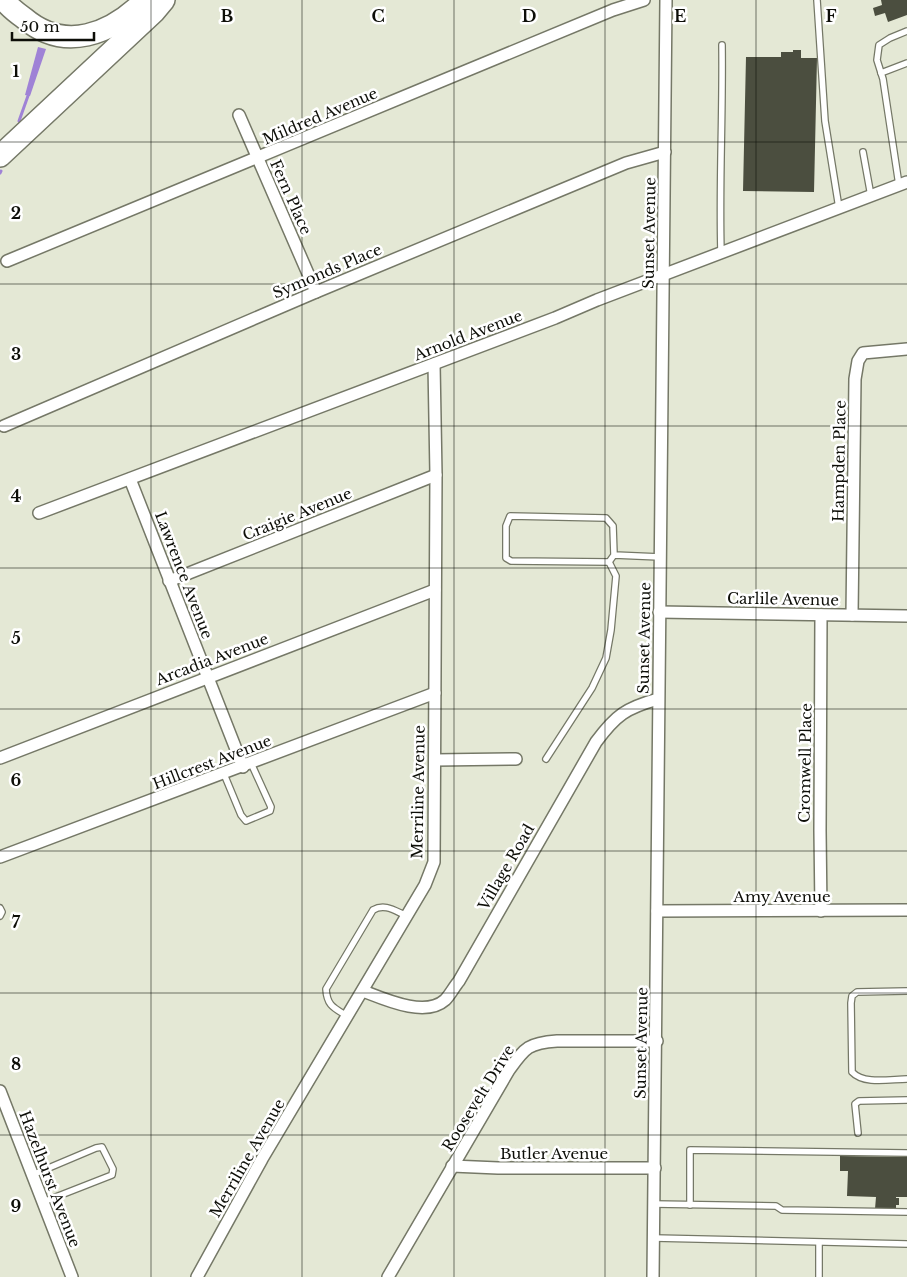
<svg xmlns="http://www.w3.org/2000/svg" width="907" height="1277" viewBox="0 0 907 1277" font-family="'Libre Baskerville',serif">
  <rect width="100%" height="100%" fill="#e4e8d5"/>
  <!-- water -->
  <path fill="#9f82d6" d="M38 47 46 49 30 96 25 95Z"/>
  <g fill="none" stroke-linecap="round" stroke-linejoin="round">
    <!-- stream -->
    <g stroke="#9f82d6" stroke-width="3">
      <path d="M19 121 29 93"/>
      <path d="M0 173 1 171"/>
    </g>
  </g>
  <!-- building -->
  <g fill="#4b4e3f">
    <path d="M881 0H907V15L888 22 885 13 875 16 873 8 882 5Z"/>
    <path d="M793 50H801V58H817L814 192 743 191 746 57H781V52H793Z"/>
    <path d="M840 1156 907 1157V1197H896V1198H899V1205H896V1209H875L876 1197 847 1196 848 1171H840Z"/>
  </g>
  <g fill="none" stroke-linecap="round" stroke-linejoin="round">
    <!-- lane casing -->
    <g stroke="#757867" stroke-width="8">
      <g id="lane">
        <path d="M817 0 825 121 839 208"/>
        <path d="M881 73 907 63"/>
        <path d="M863 152 871 196"/>
        <path d="M899 185 883 79 877 60 879 45 890 38 907 31"/>
        <path d="M721 252C719 183 723 114 722 45"/>
        <path d="M614 555 609 562 511 561 506 558V526L510 516 606 518 613 526 614 555 660 557"/>
        <path d="M546 759 592 688 606 658 611 630 616 576 609 562"/>
        <path d="M224 774 241 815 246 821 270 811 271 807 251 763"/>
        <path d="M0 908 2 912 0 916"/>
        <path d="M907 991 857 992 852 996 851 1003 852 1072C864 1085 891 1079 907 1079"/>
        <path d="M347 1016C334 1008 327 1006 326 989L373 910C385 903 395 911 407 916"/>
        <path d="M858 1133 855 1104 859 1101 907 1100"/>
        <path d="M32 1175 96 1148 102 1147 113 1169 112 1175 43 1202"/>
        <path d="M654 1204 776 1206 782 1210 907 1212"/>
        <path d="M690 1205V1150L907 1153"/>
        <path d="M654 1238 907 1244"/>
        <path d="M819 1277V1243"/>
      </g>
    </g>
    <!-- street casing -->
    <g stroke="#757867" stroke-width="14">
      <g id="street">
        <path d="M239 115 316 292"/>
        <path d="M7 261 613 10 644 0"/>
        <path d="M4 426 316 292 626 163 665 152"/>
        <path d="M130 479 243 767"/>
        <path d="M39 513 555 318 597 300 907 182"/>
        <path d="M169 581 436 475"/>
        <path d="M659 612 907 616"/>
        <path d="M852 615 855 379 858 361 863 353 907 349"/>
        <path d="M0 758 435 590"/>
        <path d="M435 760 516 759"/>
        <path d="M0 857 435 693"/>
        <path d="M657 911 907 910"/>
        <path d="M821 911 820 831 821 615"/>
        <path d="M363 991C384 999 425 1018 445 1000 450 995 454 987 459 981L596 742C616 715 626 708 658 699"/>
        <path d="M0 1091 72 1277"/>
        <path d="M452 1166 498 1168H655"/>
        <path d="M197 1277 262 1159 425 885 434 862 436 475 434 364"/>
        <path d="M388 1277 509 1070C525 1048 528 1043 557 1041H657"/>
        <path d="M653 1277 666 0"/>
      </g>
    </g>
    <!-- highway casing -->
    <g stroke="#757867" stroke-width="24">
      <g id="highway">
        <path d="M4 0C9 7 17 13 24 18 65 53 111 34 145 0"/>
        <path d="M0 156 154 12 164 0"/>
      </g>
    </g>
    <!-- lane -->
    <use href="#lane" stroke="#fff" stroke-width="5.5"/>
    <!-- street -->
    <use href="#street" stroke="#fff" stroke-width="11"/>
    <!-- highway -->
    <use href="#highway" stroke="#fff" stroke-width="21"/>
  </g>
  <!-- grid -->
  <path fill="none" stroke="#0d0e08" stroke-width="1" stroke-opacity="0.55" d="M151 0V1277M302 0V1277M454 0V1277M605 0V1277M756 0V1277M0 142H907M0 284H907M0 426H907M0 568H907M0 709H907M0 851H907M0 993H907M0 1135H907"/>
  <g text-anchor="middle" dominant-baseline="central" stroke-width="5" stroke-linejoin="round" paint-order="stroke">
    <!-- street labels -->
    <g font-size="15" fill="#0d0e08" stroke="#fff">
      <text transform="translate(320 116) rotate(-23)">Mildred Avenue</text>
      <text transform="translate(291 197) rotate(66)">Fern Place</text>
      <text transform="translate(649 233) rotate(-89)">Sunset Avenue</text>
      <text transform="translate(327 271) rotate(-23)">Symonds Place</text>
      <text transform="translate(468 335) rotate(-21)">Arnold Avenue</text>
      <text transform="translate(839 461) rotate(-89)">Hampden Place</text>
      <text transform="translate(297 514) rotate(-22)">Craigie Avenue</text>
      <text transform="translate(184 575) rotate(69)">Lawrence Avenue</text>
      <text transform="translate(783 599) rotate(1)">Carlile Avenue</text>
      <text transform="translate(644 638) rotate(-89)">Sunset Avenue</text>
      <text transform="translate(212 659) rotate(-21)">Arcadia Avenue</text>
      <text transform="translate(212 762) rotate(-21)">Hillcrest Avenue</text>
      <text transform="translate(805 763) rotate(-89)">Cromwell Place</text>
      <text transform="translate(418 792) rotate(-89)">Merriline Avenue</text>
      <text transform="translate(506 867) rotate(-60)">Village Road</text>
      <text x="782" y="896">Amy Avenue</text>
      <text transform="translate(641 1043) rotate(-89)">Sunset Avenue</text>
      <text transform="translate(478 1098) rotate(-58)">Roosevelt Drive</text>
      <text x="554" y="1153">Butler Avenue</text>
      <text transform="translate(247 1158) rotate(-60)">Merriline Avenue</text>
      <text transform="translate(50 1179) rotate(69)">Hazelhurst Avenue</text>
    </g>
  </g>
  <g font-size="16" text-anchor="middle" font-weight="bold" fill="#0d0e08" stroke="#fff" stroke-width="5" stroke-linejoin="round" paint-order="stroke">
    <text x="227" y="22">B</text>
    <text x="378" y="22">C</text>
    <text x="529" y="22">D</text>
    <text x="680" y="22">E</text>
    <text x="831" y="22">F</text>
    <text x="16" y="77">1</text>
    <text x="16" y="219">2</text>
    <text x="16" y="360">3</text>
    <text x="16" y="502">4</text>
    <text x="16" y="644">5</text>
    <text x="16" y="786">6</text>
    <text x="16" y="928">7</text>
    <text x="16" y="1070">8</text>
    <text x="16" y="1212">9</text>
  </g>
  <!-- scale -->
  <path d="M12 32v8h82v-8" fill="none" stroke="#0d0e08" stroke-width="2.5"/>
  <text x="20" y="32" font-size="15" fill="#0d0e08" stroke="#ffffff" stroke-width="4" paint-order="stroke">50 m</text>
</svg>
